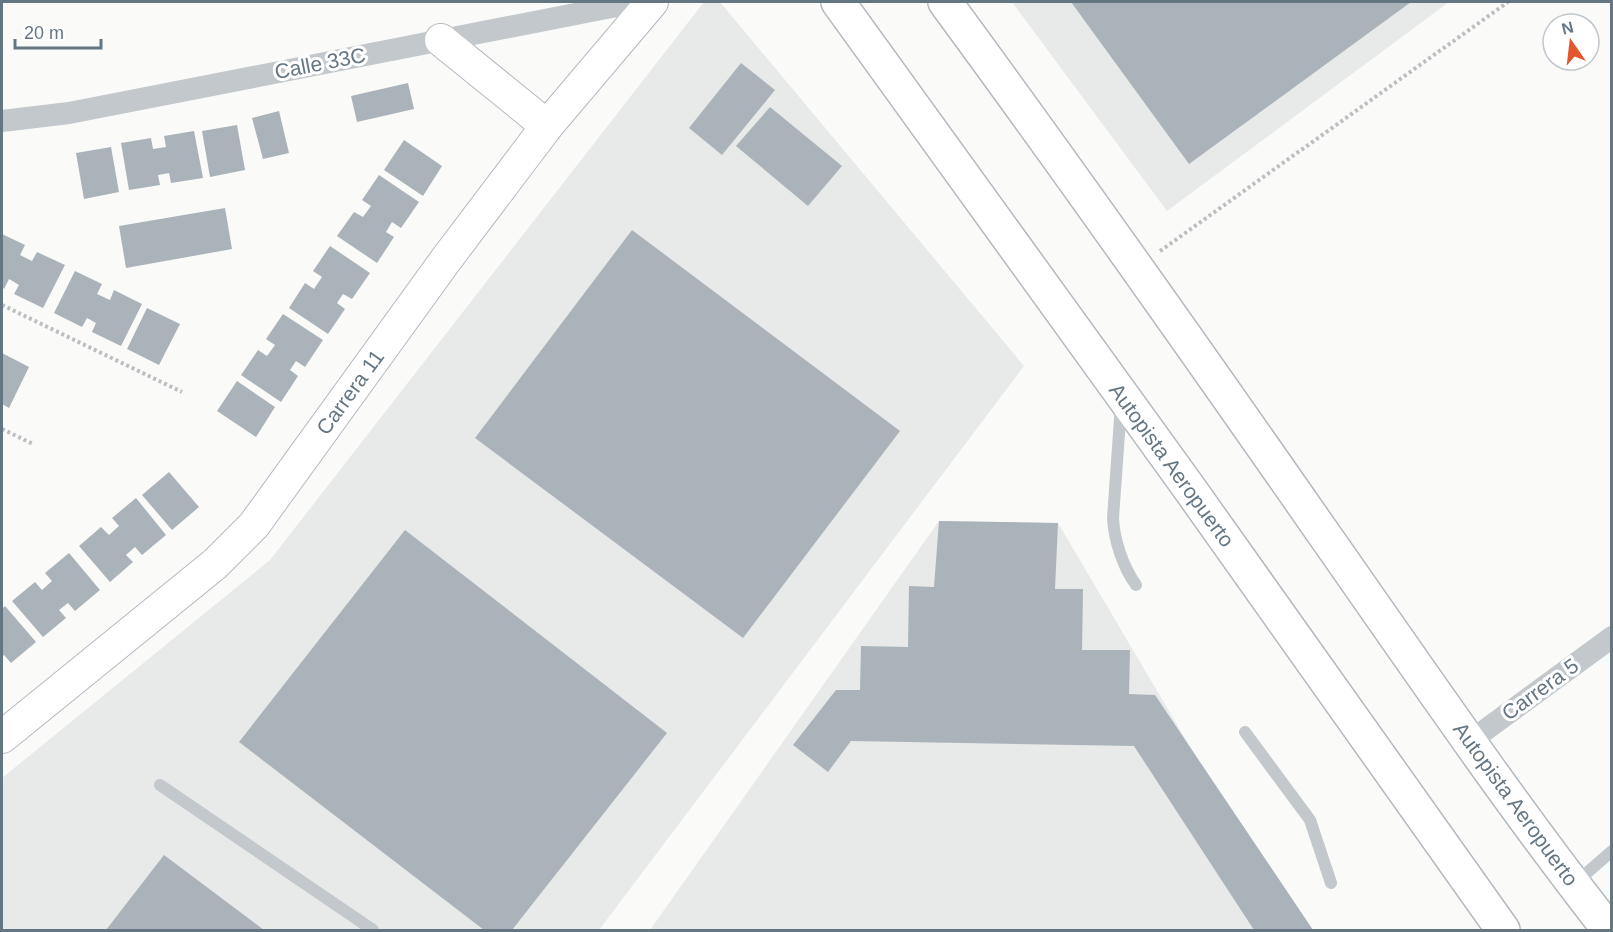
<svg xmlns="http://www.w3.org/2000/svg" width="1613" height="932" viewBox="0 0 1613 932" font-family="Arial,sans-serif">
  <rect width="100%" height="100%" fill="#fafaf8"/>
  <!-- built -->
  <g fill="#e8e9e9">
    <path d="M704 2H720L1024 366 599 930H2V778L270 560Z"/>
    <path d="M1012 2H1449L1167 211Z"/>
    <path d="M939 521 1058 523 1199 762 1313 930H650Z"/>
  </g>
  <!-- building -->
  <g fill="#aab3b9">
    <path d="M1071 2H1411L1189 164Z"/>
    <path d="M741 63 775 90 722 155 689 128Z"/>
    <path d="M408 83 414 109 357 122 351 96Z"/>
    <path d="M770 107 842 166 808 206 736 146Z"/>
    <path d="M279 111 289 153 263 159 252 118Z"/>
    <path d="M237 125 245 170 210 177 202 131Z"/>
    <path d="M194 131 203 178 171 183 169 173 158 175 160 185 129 190 121 143 151 138 153 149 166 147 164 136Z"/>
    <path d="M404 140 442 166 423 196 384 170Z"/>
    <path d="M111 147 119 192 84 199 76 153Z"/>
    <path d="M379 175 419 202 401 228 392 222 386 232 394 237 377 263 337 236 354 212 363 217 371 206 362 200Z"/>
    <path d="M225 208 232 249 126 268 119 226Z"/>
    <path d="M632 230 900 431 743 638 475 438Z"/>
    <path d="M2 234 25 245 20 255 32 261 37 252 65 265 43 308 14 294 19 285 9 279 4 289 2 287Z"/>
    <path d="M330 246 370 273 352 299 343 294 337 303 345 309 328 334 289 308 305 283 314 289 322 277 313 271Z"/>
    <path d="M75 271 102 284 97 294 110 300 114 290 142 304 121 346 92 332 96 323 87 318 82 327 54 313Z"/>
    <path d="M147 308 180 324 159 365 127 349Z"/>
    <path d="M283 314 323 340 305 367 296 361 290 370 298 376 281 402 241 375 258 350 267 356 275 345 266 339Z"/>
    <path d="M2 353 29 367 9 408 2 404Z"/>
    <path d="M237 381 275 407 256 437 217 411Z"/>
    <path d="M169 472 199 507 172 530 142 495Z"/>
    <path d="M136 498 166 535 142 555 135 547 126 555 133 562 110 582 79 546 101 527 109 535 119 526 112 518Z"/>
    <path d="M939 521 1058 523 1055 589H1083L1082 650H1130L1129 694 1155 695 1313 930H1254L1134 746 851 741 828 772 793 745 836 690H860L861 646 908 647 909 586 934 587Z"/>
    <path d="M405 530 667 733 512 930H484L239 742Z"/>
    <path d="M69 553 100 590 75 611 68 603 59 610 66 618 43 637 12 601 35 582 42 590 52 581 45 573Z"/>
    <path d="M5 606 36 642 11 663 4 655 2 657V609Z"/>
    <path d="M164 855 264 930H106Z"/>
  </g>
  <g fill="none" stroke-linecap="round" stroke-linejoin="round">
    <!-- secondary casing -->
    <g stroke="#b3babf" stroke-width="34">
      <g id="secondary">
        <path d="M441 40 547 126"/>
        <path d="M2 737 215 564 254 525 445 261 547 126 652 2"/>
      </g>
    </g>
    <!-- trunk casing -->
    <g stroke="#b4b9bd" stroke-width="36">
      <g id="trunk">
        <path d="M838 2 1187 485 1503 930"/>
        <path d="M945 2C1073 176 1197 352 1321 530 1415 664 1508 801 1609 930"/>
      </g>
    </g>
    <!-- path -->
    <g stroke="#bbbfc2" stroke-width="4" stroke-dasharray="3 3" stroke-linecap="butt">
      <path d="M1160 251 1508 2"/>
      <path d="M2 305 182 392"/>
      <path d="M2 429 33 444"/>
    </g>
    <!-- service -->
    <g stroke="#c3c8cc" stroke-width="12">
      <path d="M1121 405 1113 518C1114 540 1123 567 1136 585"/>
      <path d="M1245 732 1310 820 1331 883"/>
      <path d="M160 785 373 930"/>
      <path d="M1574 884 1612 851"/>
    </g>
    <!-- minor -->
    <g stroke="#c3c8cc" stroke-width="22">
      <path d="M2 121 69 113 637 2"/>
      <path d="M1469 742 1612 637"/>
    </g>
    <!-- secondary -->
    <use href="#secondary" stroke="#fff" stroke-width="32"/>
    <!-- trunk -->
    <use href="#trunk" stroke="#fff" stroke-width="33"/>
  </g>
  <g text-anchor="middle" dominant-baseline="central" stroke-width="6" stroke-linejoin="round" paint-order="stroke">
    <!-- street labels -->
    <g font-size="21" fill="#657683" stroke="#fff">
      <text transform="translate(320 63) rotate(-11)">Calle 33C</text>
      <text transform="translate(350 392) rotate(-54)">Carrera 11</text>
      <text transform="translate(1172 465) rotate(54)">Autopista Aeropuerto</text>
      <text transform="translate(1540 689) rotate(-36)">Carrera 5</text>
      <text transform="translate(1516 804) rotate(54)">Autopista Aeropuerto</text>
    </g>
  </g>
  <!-- border -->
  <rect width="1613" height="932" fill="none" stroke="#657683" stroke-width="6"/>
  <!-- north arrow -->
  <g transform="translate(1571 42) rotate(346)"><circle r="28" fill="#ffffff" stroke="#c1c8cd" stroke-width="1.5"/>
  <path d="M0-4.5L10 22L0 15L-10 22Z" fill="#e4572e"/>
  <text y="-9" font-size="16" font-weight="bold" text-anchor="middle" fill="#657683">N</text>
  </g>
  <!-- scale -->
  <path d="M15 39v9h86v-9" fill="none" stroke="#657683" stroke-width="3"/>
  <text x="24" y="39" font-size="18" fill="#657683" stroke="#ffffff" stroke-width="4.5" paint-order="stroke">20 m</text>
</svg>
